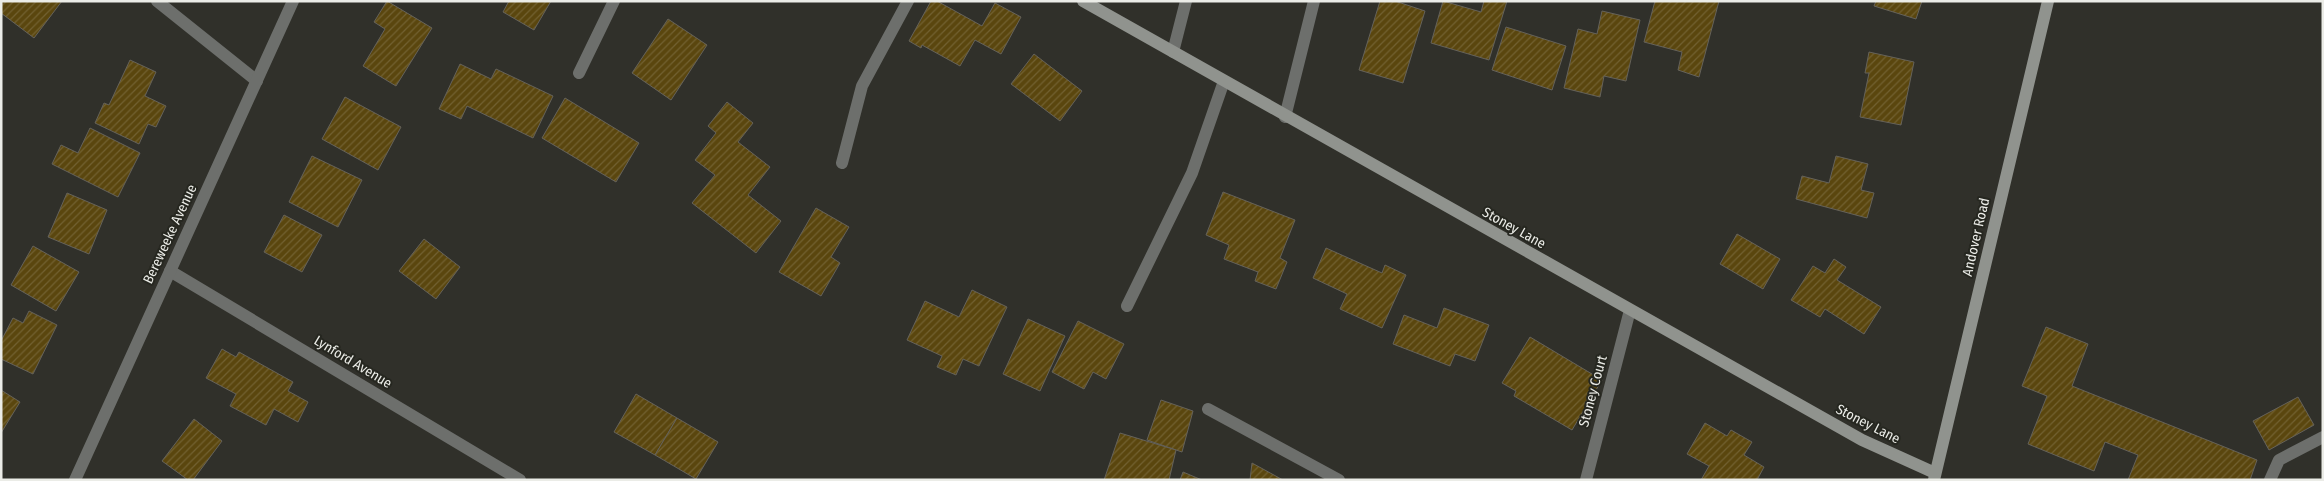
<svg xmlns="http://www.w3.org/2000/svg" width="2324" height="481" viewBox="0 0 2324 481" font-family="'Fira Sans Condensed',sans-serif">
  <defs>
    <pattern id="building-hatch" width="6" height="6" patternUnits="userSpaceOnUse" patternTransform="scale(1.25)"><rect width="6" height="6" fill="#5a460e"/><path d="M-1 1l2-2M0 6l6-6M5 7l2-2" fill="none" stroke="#726131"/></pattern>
  </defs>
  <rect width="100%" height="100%" fill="#30302a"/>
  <!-- building -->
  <g fill="url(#building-hatch)" stroke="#65625a">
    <path d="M1 1H62L34 38 1 13Z"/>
    <path d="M387 1 432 28 396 86 363 66 385 29 374 22Z"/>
    <path d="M509 1H551L534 30 503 12Z"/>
    <path d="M931 1H937L982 26 995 3 1021 17 1001 54 975 40 960 66 922 45 921 48 909 41Z"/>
    <path d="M1380 1H1395L1425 11 1403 83 1359 70Z"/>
    <path d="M1443 1 1481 12 1484 1H1507L1489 60 1431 43Z"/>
    <path d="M1655 1H1719L1699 77 1678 70 1682 52 1644 42Z"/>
    <path d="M1876 1H1922L1916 19 1874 6Z"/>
    <path d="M1602 11 1640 20 1626 81 1604 76 1600 97 1564 88 1578 29 1597 34Z"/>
    <path d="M668 19 707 45 671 100 632 73Z"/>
    <path d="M1506 27 1566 46 1552 90 1492 70Z"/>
    <path d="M1869 52 1914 62 1901 125 1860 117 1869 73H1865Z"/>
    <path d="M1034 54 1082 91 1060 121 1011 84Z"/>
    <path d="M130 60 156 72 145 96 166 106 156 127 148 124 139 144 95 123 104 103 109 105Z"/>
    <path d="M460 64 491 79 496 69 553 96 533 138 467 106 461 119 439 109Z"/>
    <path d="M345 97 401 127 378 170 322 139Z"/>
    <path d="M565 98 639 143 616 182 542 138Z"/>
    <path d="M727 102 753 123 738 142 770 167 748 195 781 221 756 253 692 203 715 175 695 160 716 133 708 126Z"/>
    <path d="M90 128 140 153 118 197 52 164 61 145 78 153Z"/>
    <path d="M312 156 362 180 338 227 289 202Z"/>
    <path d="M1836 156 1868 164 1861 190 1874 193 1867 218 1796 199 1802 176 1829 183Z"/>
    <path d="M1223 192 1295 220 1280 258 1287 262 1276 289 1255 281 1258 272 1224 259 1229 245 1206 235Z"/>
    <path d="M67 193 107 210 89 254 48 237Z"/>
    <path d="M816 208 849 227 831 257 840 263 821 296 779 272Z"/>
    <path d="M284 215 322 235 302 272 264 252Z"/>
    <path d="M1737 234 1780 259 1763 289 1720 264Z"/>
    <path d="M424 239 460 267 436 299 399 271Z"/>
    <path d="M33 246 79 272 56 311 11 285Z"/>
    <path d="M1326 248 1382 273 1385 265 1406 275 1382 328 1340 309 1347 294 1313 278Z"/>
    <path d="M1834 259 1846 267 1837 280 1881 307 1864 334 1825 309 1820 317 1791 300 1813 266 1825 273Z"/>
    <path d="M972 290 1007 307 979 366 963 359 956 375 937 367 942 356 907 340 925 301 959 317Z"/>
    <path d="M1444 308 1489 325 1475 361 1455 354 1450 366 1393 344 1404 315 1437 328Z"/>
    <path d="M29 311 57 325 33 374 1 359V341L13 318 23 323Z"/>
    <path d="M1028 319 1065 336 1040 391 1003 374Z"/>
    <path d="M1078 321 1124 344 1106 379 1093 372 1084 389 1052 372Z"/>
    <path d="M2046 327 2088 344 2072 386 2257 460 2250 480H2128L2138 455 2105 442 2094 471 2028 444 2047 396 2022 386Z"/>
    <path d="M1530 337 1602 380 1572 430 1514 396 1516 391 1502 383Z"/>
    <path d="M222 349 236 357 239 352 293 382 288 391 308 402 298 422 274 409 266 425 230 406 236 394 206 378Z"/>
    <path d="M1 390 20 402 1 433Z"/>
    <path d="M636 394 677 418 655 455 614 432Z"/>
    <path d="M2298 397 2314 425 2269 450 2253 421Z"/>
    <path d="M1161 400 1193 411 1182 452 1147 440Z"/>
    <path d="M677 418 718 442 696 479 655 455Z"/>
    <path d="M194 419 222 441 193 480H188L162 461Z"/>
    <path d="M1705 423 1727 436 1731 430 1752 442 1744 455 1764 467 1757 480H1701L1709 466 1687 454Z"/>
    <path d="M1120 433 1176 450 1169 480H1104Z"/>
    <path d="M1252 463 1283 480H1250Z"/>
    <path d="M1183 472 1202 480H1180Z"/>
  </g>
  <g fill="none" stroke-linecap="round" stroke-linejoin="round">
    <!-- lane -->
    <g stroke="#6d6f6c" stroke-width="12">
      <path d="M842 163 862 86 908 1"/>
      <path d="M1127 306 1192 173 1224 81"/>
    </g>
    <!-- street -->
    <g stroke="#6d6f6c" stroke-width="12">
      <path d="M157 1 257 81"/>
      <path d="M1173 52 1186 1"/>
      <path d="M579 73 614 1"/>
      <path d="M1285 117 1314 1"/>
      <path d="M170 271 520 480"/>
      <path d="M1208 409 1339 480"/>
      <path d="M75 480 293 1"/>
      <path d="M1586 480 1630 310"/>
      <path d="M2270 480 2279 460 2323 437"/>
    </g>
    <!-- secondary -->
    <g stroke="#90938e" stroke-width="12">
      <path d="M1083 1 1862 440 1935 473"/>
      <path d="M1934 480 2048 1"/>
    </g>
  </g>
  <g text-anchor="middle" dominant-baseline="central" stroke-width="4" stroke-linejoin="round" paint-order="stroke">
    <!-- street labels -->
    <g font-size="14" fill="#ebece7" stroke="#262720">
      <text transform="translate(1514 228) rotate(29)">Stoney Lane</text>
      <text transform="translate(170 234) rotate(-65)">Bereweeke Avenue</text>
      <text transform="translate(1976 237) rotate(-77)">Andover Road</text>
      <text transform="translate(353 362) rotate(31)">Lynford Avenue</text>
      <text transform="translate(1593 391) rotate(-75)">Stoney Court</text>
      <text transform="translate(1868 424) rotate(27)">Stoney Lane</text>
    </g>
  </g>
  <!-- border -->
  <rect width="2324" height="481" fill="none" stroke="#ebece7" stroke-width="5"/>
</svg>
